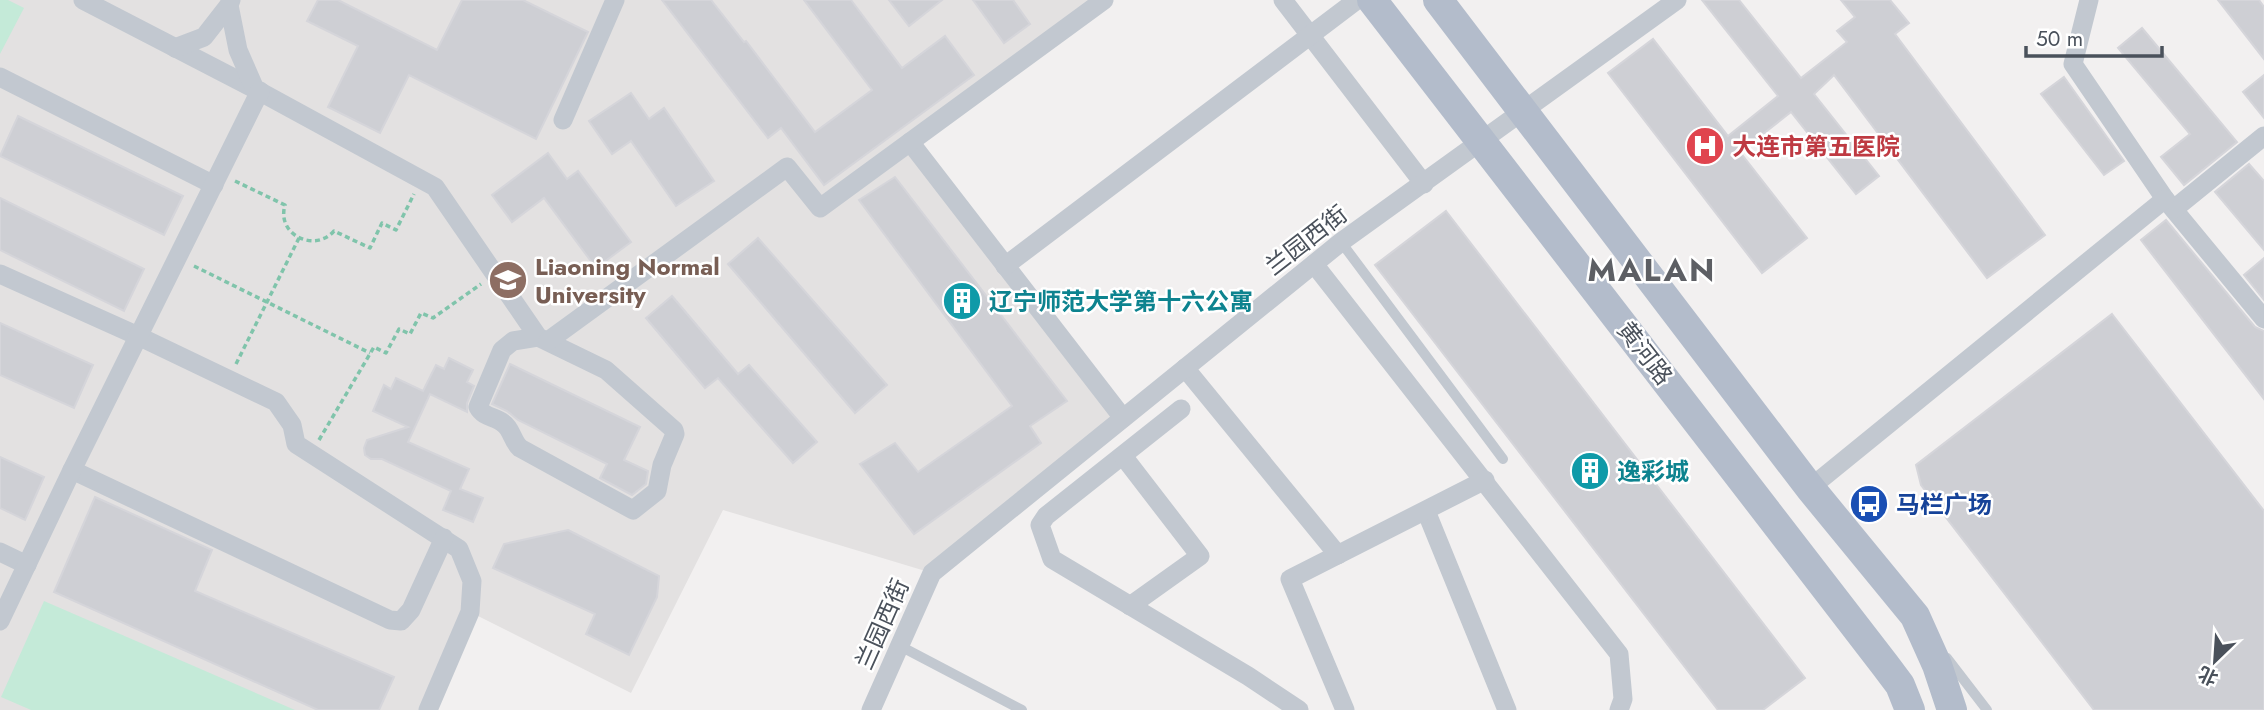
<svg xmlns="http://www.w3.org/2000/svg" width="2264" height="710" viewBox="0 0 2264 710" font-family="Jost,'Noto Sans SC',sans-serif">
  <rect width="100%" height="100%" fill="#f2f0f0"/>
  <!-- education -->
  <path fill="#e3e1e1" d="M0 0H1104L911 142 1123 418 932 573 723 510 631 693 470 612 428 710H0Z"/>
  <!-- green -->
  <g fill="#c4ead8">
    <path d="M0 0H8L24 8 0 54Z"/>
    <path d="M44 601 295 710H31L1 697Z"/>
  </g>
  <!-- building -->
  <g fill="#cecfd4" stroke="#d5d5da" stroke-width="2">
    <path d="M318 0H338L437 50 462 0H523L588 32 536 139 409 75 380 133 328 107 358 46 307 21Z"/>
    <path d="M662 0H711L744 42 746 41 815 132 872 90 804 0H851L902 68 945 36 974 75 824 185 781 128 768 138Z"/>
    <path d="M889 0H942L909 26Z"/>
    <path d="M973 0H1013L1030 24 1004 43Z"/>
    <path d="M1702 0H1739L1801 78 1847 42 1837 31 1855 17 1841 0H1890L1909 23 1895 34 2045 235 1987 278 1834 75 1814 94 1879 176 1856 194 1791 112 1740 152 1807 238 1762 273 1608 73 1653 39 1728 136 1778 96Z"/>
    <path d="M2218 0H2259L2264 7V59Z"/>
    <path d="M2142 28 2237 142 2184 185 2161 157 2190 134 2118 48Z"/>
    <path d="M2264 75V118L2243 92Z"/>
    <path d="M2064 77 2124 161 2104 175 2041 94Z"/>
    <path d="M631 93 649 119 664 108 714 181 676 206 631 141 612 154 589 121Z"/>
    <path d="M18 116 183 196 164 235 0 156Z"/>
    <path d="M548 153 567 179 578 171 631 242 596 268 544 198 512 222 492 195Z"/>
    <path d="M2249 164 2264 181V250L2215 192Z"/>
    <path d="M895 177 1067 401 1030 426 1041 443 914 534 860 464 895 443 918 472 1012 406 859 200Z"/>
    <path d="M0 198 144 269 124 311 0 250Z"/>
    <path d="M1446 211 1805 678 1763 710H1718L1375 265Z"/>
    <path d="M2166 220 2255 327 2264 331V399L2141 240Z"/>
    <path d="M758 238 887 385 855 413 728 264Z"/>
    <path d="M2264 258V300L2244 275Z"/>
    <path d="M672 296 738 374 749 365 817 442 793 463 718 378 705 388 646 318Z"/>
    <path d="M2112 314 2264 511V710H2094L1921 485 1916 465Z"/>
    <path d="M0 323 93 365 74 408 0 375Z"/>
    <path d="M449 358 473 370 467 382 474 386 467 403V412L430 394 408 442 469 469 460 489 483 498 473 522 443 510 451 491 382 459H371L365 455 364 448 367 440 408 427 373 411 384 385 391 389 396 378 423 391 436 365 444 369Z"/>
    <path d="M510 364 640 427 624 460 648 471 646 484 632 495 600 478 607 464 518 420 507 411 492 404Z"/>
    <path d="M0 457 44 477 25 520 0 508Z"/>
    <path d="M95 497 212 550 195 591 394 677 379 710H318L54 592Z"/>
    <path d="M568 530 659 576 657 597 629 655 586 634 595 614 493 568 504 544Z"/>
  </g>
  <g fill="none" stroke-linecap="round" stroke-linejoin="round">
    <!-- path -->
    <g stroke="#80c4ab" stroke-width="3.5" stroke-dasharray="5 3.5" stroke-linecap="butt">
      <path d="M235 181 285 205C276 235 315 253 334 231L370 248 382 223 396 230 414 194"/>
      <path d="M194 266 370 353"/>
      <path d="M236 364 299 238"/>
      <path d="M319 440 374 347 386 353 399 329 410 334 421 313 433 318 481 284"/>
    </g>
    <!-- lane -->
    <g stroke="#c2c8d0" stroke-width="10">
      <path d="M1341 242 1503 459"/>
      <path d="M900 646 1022 710"/>
      <path d="M1947 658 1987 710"/>
    </g>
    <!-- street -->
    <g stroke="#c2c8d0" stroke-width="19">
      <path d="M83 0 255 89 435 187 538 337 606 370 674 430 675 434 662 465 657 491 633 510 520 448C512 441 512 429 503 423 495 416 484 418 478 407L502 350 513 341 538 337"/>
      <path d="M231 0 229 5 238 50 255 89"/>
      <path d="M1283 0 1424 184"/>
      <path d="M2089 0 2073 64 2165 199 2264 319"/>
      <path d="M175 48 204 37 229 5"/>
      <path d="M0 77 214 185"/>
      <path d="M563 120 615 0"/>
      <path d="M910 142 1123 418"/>
      <path d="M2174 209 2264 136"/>
      <path d="M1314 264 1619 654 1623 699 1619 710"/>
      <path d="M1005 266 1357 0"/>
      <path d="M0 274 138 336 276 402 292 425 296 444 459 549 472 581 470 612 428 710"/>
      <path d="M548 341 787 167 820 208 1104 0"/>
      <path d="M1185 368 1338 555"/>
      <path d="M1181 409 1046 516 1040 525 1052 559 1248 676 1299 710"/>
      <path d="M1123 456 1200 556 1130 606"/>
      <path d="M72 470 390 620 401 621 411 610 444 538"/>
      <path d="M1810 488 2165 199"/>
      <path d="M1426 511 1507 710"/>
      <path d="M0 552 27 565"/>
      <path d="M0 621 72 470 260 91"/>
      <path d="M871 710 932 573 1341 242 1677 0"/>
      <path d="M1345 710 1290 579 1485 480"/>
    </g>
    <!-- primary -->
    <g stroke="#b3bccb" stroke-width="30">
      <path d="M1372 0 1885 665 1900 685 1910 710"/>
      <path d="M1438 0 1810 488 1915 616 1937 665 1952 710"/>
    </g>
  </g>
  <!-- icons -->
  <defs>
    <g id="hospital-disc" transform="scale(2.0125)"><circle r="9.5" fill="#e0444e" stroke="#fff"/><path d="M-5-5h3v3.5h4V-5h3V5h-3V1.5h-4V5h-3Z" fill="#fff"/></g>
    <g id="university-disc" transform="scale(2.0125)"><circle r="9.5" fill="#8d6e63" stroke="#fff"/><path d="M0-5L7-2L0 1L-7-2ZM-4 1L0 2.5L4 1V4Q0 6-4 4Z" fill="#fff"/></g>
    <g id="building-disc" transform="scale(2.0125)"><circle r="9.5" fill="#0f9aa8" stroke="#fff"/><path d="M-4-6H4V6H1V3H-1V6H-4ZM-2.5-4.3h1.7v1.8h-1.7ZM.8-4.3h1.7v1.8H.8ZM-2.5-1h1.7V.8h-1.7ZM.8-1h1.7V.8H.8Z" fill="#fff"/></g>
    <g id="bus-disc" transform="scale(2.0125)"><circle r="9.5" fill="#1a4fb4" stroke="#fff"/><path d="M-5-6H5V4H4V6H2V4H-2V6H-4V4H-5ZM-3.5-4V0h7V-4ZM-3.5 1.2v1.5H-2V1.2ZM2 1.2v1.5H3.5V1.2Z" fill="#fff"/></g>
  </defs>
  <g fill-rule="evenodd">
    <use href="#hospital-disc" x="1705" y="146"/>
    <use href="#university-disc" x="508" y="280"/>
    <use href="#building-disc" x="962" y="301"/>
    <use href="#building-disc" x="1590" y="471"/>
    <use href="#bus-disc" x="1869" y="504"/>
  </g>
  <g text-anchor="middle" dominant-baseline="central" stroke-width="5" stroke-linejoin="round" paint-order="stroke">
    <!-- health labels -->
    <g font-size="24" font-weight="bold" fill="#be3a42" stroke="#fff" text-anchor="start">
      <text x="1732" y="146">大连市第五医院</text>
    </g>
    <!-- street labels -->
    <g font-size="24" fill="#4a515b" stroke="#fff">
      <text transform="translate(1306 240) rotate(-38)">兰园西街</text>
      <text transform="translate(1645 353) rotate(52)">黄河路</text>
      <text transform="translate(882 624) rotate(-66)">兰园西街</text>
    </g>
    <!-- education labels -->
    <g font-size="24" font-weight="bold" fill="#785e54" stroke="#fff" text-anchor="start">
      <text x="535" y="266">Liaoning Normal<tspan x="535" dy="28">University</tspan></text>
    </g>
    <!-- culture labels -->
    <g font-size="24" font-weight="bold" fill="#0d838f" stroke="#fff" text-anchor="start">
      <text x="989" y="301">辽宁师范大学第十六公寓</text>
      <text x="1617" y="471">逸彩城</text>
    </g>
    <!-- transit labels -->
    <g font-size="24" font-weight="bold" fill="#164399" stroke="#fff" text-anchor="start">
      <text x="1896" y="504">马栏广场</text>
    </g>
    <!-- district labels -->
    <g font-size="32" font-weight="bold" letter-spacing="2" fill="#5d5f64" stroke="#fff">
      <text x="1652" y="270">MALAN</text>
    </g>
  </g>
  <!-- north arrow -->
  <g transform="translate(2215 661) rotate(205)" stroke="#ffffff" stroke-width="5" paint-order="stroke">
  <path d="M0-5L12 26L0 18L-12 26Z" fill="#4a515b"/>
  <text y="-10" font-size="19" font-weight="bold" text-anchor="middle" fill="#4a515b">北</text>
  </g>
  <!-- scale -->
  <path d="M2026 46v10h136v-10" fill="none" stroke="#4a515b" stroke-width="3.5"/>
  <text x="2036" y="46" font-size="21" fill="#4a515b" stroke="#ffffff" stroke-width="5" paint-order="stroke">50 m</text>
</svg>
